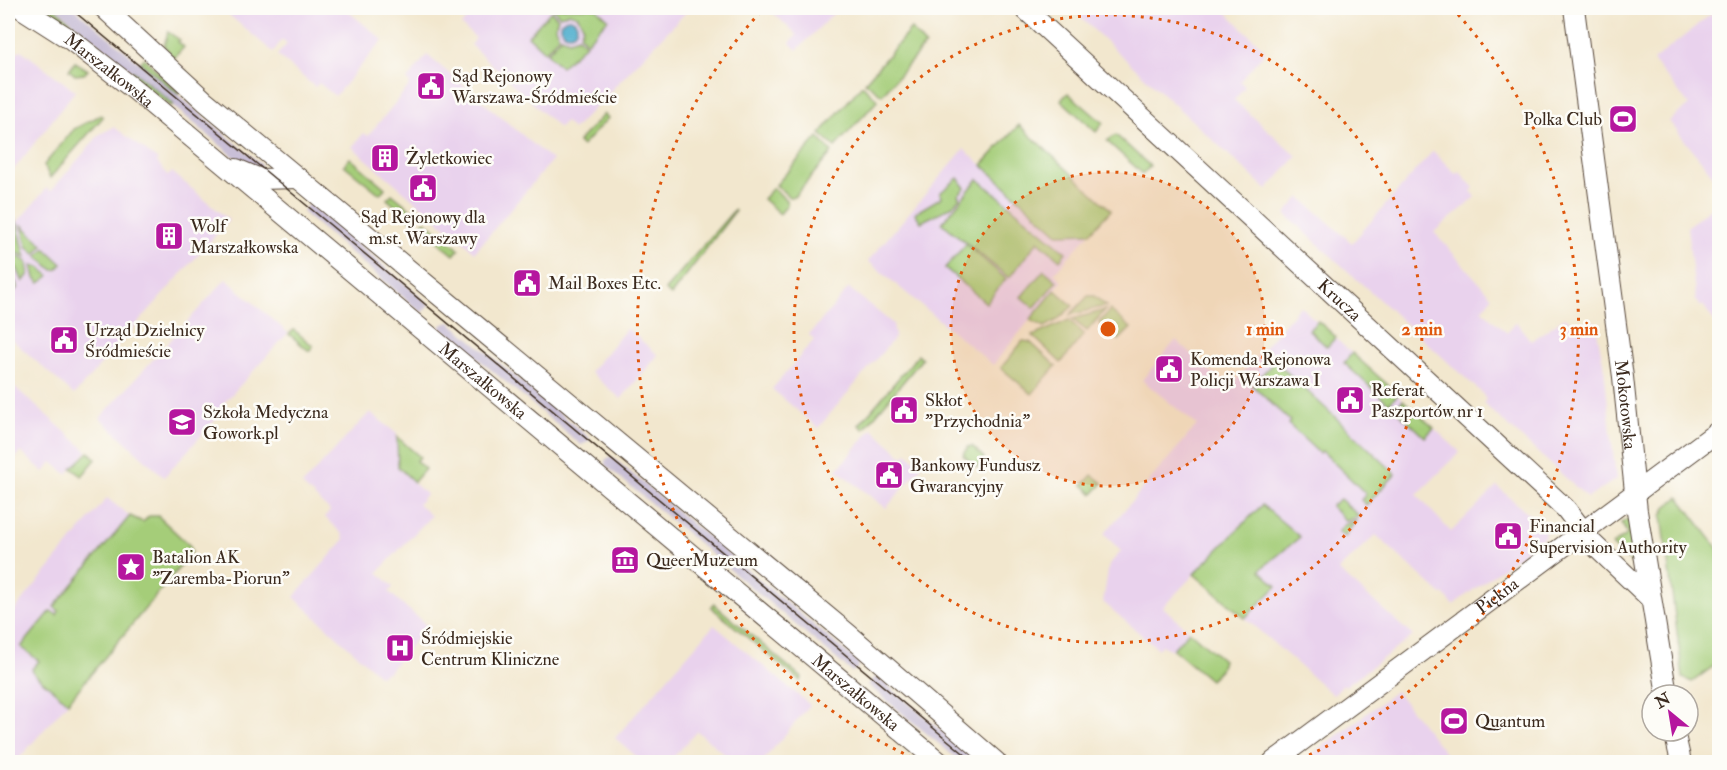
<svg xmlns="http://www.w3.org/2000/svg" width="1727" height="770" viewBox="0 0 1727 770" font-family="'IM FELL Double Pica',serif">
  <rect width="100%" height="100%" fill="#fdfcf7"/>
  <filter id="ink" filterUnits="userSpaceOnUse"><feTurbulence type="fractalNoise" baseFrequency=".0167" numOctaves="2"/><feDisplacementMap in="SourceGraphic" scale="12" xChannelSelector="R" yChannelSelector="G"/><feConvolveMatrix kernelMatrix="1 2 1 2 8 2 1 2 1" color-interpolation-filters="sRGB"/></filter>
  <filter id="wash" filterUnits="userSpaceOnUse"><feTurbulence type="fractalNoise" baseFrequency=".008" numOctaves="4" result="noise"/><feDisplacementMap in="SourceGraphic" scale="24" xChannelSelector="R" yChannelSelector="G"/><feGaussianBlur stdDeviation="1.35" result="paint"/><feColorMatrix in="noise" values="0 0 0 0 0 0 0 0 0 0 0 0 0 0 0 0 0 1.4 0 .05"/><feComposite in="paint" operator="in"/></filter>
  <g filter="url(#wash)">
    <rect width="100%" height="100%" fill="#f2e7ce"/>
    <!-- built -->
    <g fill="#e9d2ed">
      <path d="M225 8H344L383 40 335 96 319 83 315 87 277 55 287 44 282 40 273 52 229 15 231 12Z"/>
      <path d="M478 8H690L573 130 565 122 559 128 471 45 476 38 461 25Z"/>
      <path d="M768 8H839L797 50 790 43 797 35Z"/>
      <path d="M1070 8H1222L1266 51 1240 81 1245 87 1234 100 1297 156 1267 190Z"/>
      <path d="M1719 8H1720L1719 183 1669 121 1689 105 1653 61Z"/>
      <path d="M21 50 75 91 8 177V58Z"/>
      <path d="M427 55 552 160 475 252 352 147 364 133 368 136 373 130 409 86 410 83 407 80Z"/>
      <path d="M114 127 158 160 157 162 168 176 172 172 229 220 74 395 8 336V233L47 188 51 191 100 134Z"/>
      <path d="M964 149 1057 233H1090L1054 273 1062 281 993 365 868 261Z"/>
      <path d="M1433 151 1456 174 1459 171 1474 188 1471 191 1476 197 1434 232 1492 297 1482 310 1507 333 1516 322 1531 341 1565 317 1572 324 1595 321 1604 368 1616 479 1588 498 1483 403 1486 400 1482 393 1285 214 1300 197 1352 243Z"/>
      <path d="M1719 201V328L1703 305 1701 307 1696 301 1687 227Z"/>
      <path d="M226 279 288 333 223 404 226 408 164 477 100 418Z"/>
      <path d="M849 288 893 324 895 337 818 428 772 389 814 340 809 335Z"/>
      <path d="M1300 306 1460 452 1417 495 1451 532 1497 486 1545 529 1544 537 1453 605 1444 594 1442 595 1376 535 1338 570 1413 636 1345 686 1343 684 1333 695 1245 618 1276 586 1260 571 1300 537 1279 521 1241 525 1163 607 1189 631 1172 650 1161 645 1158 649 1103 602 1109 565 1121 551 1104 534 1197 425 1142 380 1176 340 1210 371 1231 386Z"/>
      <path d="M627 328 658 355 621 399 590 372Z"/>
      <path d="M8 381 87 451 67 474 52 462 44 472 21 452 8 467Z"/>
      <path d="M370 412 397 434 399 469 426 494 418 504 431 516 378 572 393 587 389 592 427 626 389 671 380 676 294 597 344 540 342 534 325 517 330 511 302 485Z"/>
      <path d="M872 429 903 456 907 453 922 466 886 508 837 470Z"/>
      <path d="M107 498 136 521 49 624 29 654 39 661 34 674 68 702 16 762H8V618Z"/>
      <path d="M714 625 810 705 762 762H734L697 731 669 762H643L615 738Z"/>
      <path d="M1396 691 1452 762H1301L1349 727Z"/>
    </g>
    <!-- industrial -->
    <g fill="#c9bfd7">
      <path d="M56 8H74L261 164 262 168 251 171Z"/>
      <path d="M309 203 429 304 422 313 302 212Z"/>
      <path d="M450 322 590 438 588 442 581 445 440 327 443 324Z"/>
      <path d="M611 456 857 661 861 658 857 669 852 672 605 465V460Z"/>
      <path d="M875 677 880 679 979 762H961L868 685Z"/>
    </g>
    <!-- green -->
    <g fill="#a5cd79" stroke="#707c4c" stroke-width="1.5">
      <path d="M40 8H54L104 50 101 54Z"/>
      <path d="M555 8H596L608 19 587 42 580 35 583 26 578 16 569 13 560 16 553 9Z"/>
      <path d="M551 11 558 18 555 27 559 36 545 52 528 36Z"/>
      <path d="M911 29 925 45 882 95 865 82Z"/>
      <path d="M168 32 180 40 178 42 184 47 174 58 164 46Z"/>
      <path d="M561 37 569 40 578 37 586 44 561 67 547 53Z"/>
      <path d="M144 58 179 92 178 94 140 62Z"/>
      <path d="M75 62 88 70 84 74 75 75 69 70Z"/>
      <path d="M133 71 173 104 171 106 128 76Z"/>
      <path d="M862 85 878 100 835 147 820 134Z"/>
      <path d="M1068 93 1103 123 1096 132 1061 100Z"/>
      <path d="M604 114 608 118 582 146 578 142Z"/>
      <path d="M101 115 103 117 50 178 44 165 74 129Z"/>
      <path d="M1019 125 1111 210 1090 233 1058 234 982 165Z"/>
      <path d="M1116 135 1150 166 1143 174 1107 141Z"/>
      <path d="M818 137 832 152 794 197H789L776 185Z"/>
      <path d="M350 158 385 188 380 194 344 165Z"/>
      <path d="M958 178 965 188 958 195 960 198 951 207 921 222 915 213 942 197 940 193Z"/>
      <path d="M978 179 1066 252 1060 260 1038 241 1009 278 942 223Z"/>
      <path d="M773 188 786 200 787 205 780 214 763 199Z"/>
      <path d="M392 194 418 215 413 221 387 199Z"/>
      <path d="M734 210 735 211 671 295 665 290Z"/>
      <path d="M14 220 17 223 26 258 8 247V228Z"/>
      <path d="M425 221 459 249 454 255 420 227Z"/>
      <path d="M22 225 43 245 35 254 27 246Z"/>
      <path d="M966 244 1006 279 986 303 945 268Z"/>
      <path d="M45 248 62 264 56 270H53L37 256Z"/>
      <path d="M8 250 27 262 29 274 23 282 17 268 15 269Z"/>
      <path d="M32 265 41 268 49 276 40 283 35 278Z"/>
      <path d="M8 269 18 287 8 299Z"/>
      <path d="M1044 270 1057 281 1034 308 1021 297Z"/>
      <path d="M1055 290 1073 306 1056 321 1045 327 1030 320Z"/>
      <path d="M1088 296H1094L1106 306 1070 315Z"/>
      <path d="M1105 310 1087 331 1072 319H1073Z"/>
      <path d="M1110 310 1131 328 1119 340 1099 323Z"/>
      <path d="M1069 320 1084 334 1061 363 1033 336Z"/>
      <path d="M1318 321 1336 337 1327 347 1309 330Z"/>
      <path d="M294 330 313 346 309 351 289 334Z"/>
      <path d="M1023 341 1030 342 1056 366 1032 394 1001 368Z"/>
      <path d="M1352 353 1398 394 1389 404 1344 363Z"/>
      <path d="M918 355 922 359 864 429 859 425Z"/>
      <path d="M1275 361 1396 474 1366 505 1361 500 1366 494 1322 451 1319 453 1288 424 1290 421 1252 385Z"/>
      <path d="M1403 400 1434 428 1425 437 1395 409Z"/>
      <path d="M397 437 420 457 416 461 425 469 414 482 398 467Z"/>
      <path d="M972 446 984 458 977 467 963 455 968 447Z"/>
      <path d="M89 452 96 459 82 476 72 468Z"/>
      <path d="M1092 475 1103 483 1093 494 1083 485Z"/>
      <path d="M1679 497 1719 550V662L1692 682 1683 678 1662 516 1667 506Z"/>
      <path d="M1340 499 1359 516 1346 521 1331 506Z"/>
      <path d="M1262 505 1300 537 1260 570 1277 586 1245 618 1194 574Z"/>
      <path d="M130 516 143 522 149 516H158L190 546 192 552 68 702 34 674 32 669 39 661 21 647 51 611 57 615 59 611 54 607Z"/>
      <path d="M1628 519H1632L1636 567 1612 545 1628 534 1621 523Z"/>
      <path d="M1356 520 1345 537 1338 532 1344 525Z"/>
      <path d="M714 604 802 678 800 681 711 607Z"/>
      <path d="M1189 631 1223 660 1220 670 1210 680 1173 649Z"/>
    </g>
    <!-- water -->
    <circle fill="#4eadcd" stroke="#446c76" stroke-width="1.5" cx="569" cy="26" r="8"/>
  </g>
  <g filter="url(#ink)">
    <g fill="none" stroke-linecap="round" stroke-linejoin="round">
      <!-- secondary casing -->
      <g stroke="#564638" stroke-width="22">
        <g id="secondary">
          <path id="s1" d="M21 8 71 40 135 90 939 762"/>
          <path d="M104 8 205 101 848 634 996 762"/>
          <path id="s2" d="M1024 8 1566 509 1592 543 1650 598"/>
          <path id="s3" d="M1574 8 1623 377 1637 511 1667 695"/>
          <path d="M236 169 260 179 298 178"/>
          <path d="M1674 731 1681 762"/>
          <path id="s4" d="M1273 762 1720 430"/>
        </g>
      </g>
      <!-- secondary -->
      <use href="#secondary" stroke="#fff" stroke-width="20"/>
      <!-- tram -->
      <path stroke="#3b2a1e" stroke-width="1.5" d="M70 8 974 762"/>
    </g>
  </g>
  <!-- distance rings -->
  <circle cx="1108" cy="329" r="157" fill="#df570d" fill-opacity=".12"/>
  <g fill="none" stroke="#df570d" stroke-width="3" stroke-dasharray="3 6">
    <circle cx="1108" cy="329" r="157"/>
    <circle cx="1108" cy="329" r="314"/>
    <path d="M920 761A471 471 0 0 1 764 8M1452 8A471 471 0 0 1 1296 761"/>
  </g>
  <!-- icons -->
  <defs>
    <g id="civic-square" transform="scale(1.5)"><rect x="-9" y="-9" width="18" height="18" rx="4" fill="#b5179e" stroke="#fdfcf7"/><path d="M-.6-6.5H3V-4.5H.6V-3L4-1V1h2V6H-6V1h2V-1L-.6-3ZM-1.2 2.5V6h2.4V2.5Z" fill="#fff"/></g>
    <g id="stadium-square" transform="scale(1.5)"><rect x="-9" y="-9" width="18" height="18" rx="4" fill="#b5179e" stroke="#fdfcf7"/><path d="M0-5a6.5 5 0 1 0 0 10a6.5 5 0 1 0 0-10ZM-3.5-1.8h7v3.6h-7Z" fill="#fff"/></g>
    <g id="building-square" transform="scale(1.5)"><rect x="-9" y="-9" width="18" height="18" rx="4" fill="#b5179e" stroke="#fdfcf7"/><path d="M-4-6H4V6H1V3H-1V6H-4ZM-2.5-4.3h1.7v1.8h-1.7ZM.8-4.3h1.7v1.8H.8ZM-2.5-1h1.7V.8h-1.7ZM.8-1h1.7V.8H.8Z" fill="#fff"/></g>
    <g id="university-square" transform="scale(1.5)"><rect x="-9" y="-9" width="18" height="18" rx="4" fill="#b5179e" stroke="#fdfcf7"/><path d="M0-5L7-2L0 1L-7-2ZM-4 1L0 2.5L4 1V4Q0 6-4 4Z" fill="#fff"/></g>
    <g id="museum-square" transform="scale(1.5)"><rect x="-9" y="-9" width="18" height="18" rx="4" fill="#b5179e" stroke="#fdfcf7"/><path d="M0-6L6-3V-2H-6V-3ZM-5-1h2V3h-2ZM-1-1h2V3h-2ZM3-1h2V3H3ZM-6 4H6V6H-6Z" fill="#fff"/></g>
    <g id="sight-square" transform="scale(1.5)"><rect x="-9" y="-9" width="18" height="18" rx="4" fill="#b5179e" stroke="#fdfcf7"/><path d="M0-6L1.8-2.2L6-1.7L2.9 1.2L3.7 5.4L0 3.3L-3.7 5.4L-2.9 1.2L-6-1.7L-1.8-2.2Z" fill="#fff"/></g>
    <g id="hospital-square" transform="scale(1.5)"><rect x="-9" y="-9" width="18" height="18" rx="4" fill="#b5179e" stroke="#fdfcf7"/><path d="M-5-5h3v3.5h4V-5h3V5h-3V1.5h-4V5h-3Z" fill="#fff"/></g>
  </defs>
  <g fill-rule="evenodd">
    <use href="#civic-square" x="431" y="86"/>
    <use href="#stadium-square" x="1623" y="119"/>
    <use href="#building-square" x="385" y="158"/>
    <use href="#civic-square" x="423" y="188"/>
    <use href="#building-square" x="169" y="236"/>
    <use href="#civic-square" x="527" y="283"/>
    <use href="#civic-square" x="64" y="340"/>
    <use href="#civic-square" x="1169" y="369"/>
    <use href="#civic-square" x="1350" y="400"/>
    <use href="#civic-square" x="904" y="410"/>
    <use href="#university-square" x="182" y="422"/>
    <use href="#civic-square" x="889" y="475"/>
    <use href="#civic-square" x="1508" y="536"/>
    <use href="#museum-square" x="625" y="560"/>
    <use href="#sight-square" x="131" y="567"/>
    <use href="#hospital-square" x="400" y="648"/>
    <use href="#stadium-square" x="1454" y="721"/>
  </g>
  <g text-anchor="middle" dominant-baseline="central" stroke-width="5" stroke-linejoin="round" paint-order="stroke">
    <!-- street labels -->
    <g font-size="18" fill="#3b2a1e" stroke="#fdfcf7">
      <text stroke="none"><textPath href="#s1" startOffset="108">Marszałkowska</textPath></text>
      <text stroke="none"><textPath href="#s2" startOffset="430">Krucza</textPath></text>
      <text stroke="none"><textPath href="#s1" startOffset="594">Marszałkowska</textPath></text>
      <text stroke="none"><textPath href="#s3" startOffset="400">Mokotowska</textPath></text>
      <text stroke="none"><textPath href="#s4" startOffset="279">Piękna</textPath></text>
      <text stroke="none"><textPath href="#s1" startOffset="1080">Marszałkowska</textPath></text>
    </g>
    <!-- poi labels -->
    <g font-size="18" fill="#3b2a1e" stroke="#fdfcf7" text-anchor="start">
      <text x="452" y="76">Sąd Rejonowy<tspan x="452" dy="21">Warszawa-Śródmieście</tspan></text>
      <text x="1602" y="119" text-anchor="end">Polka Club</text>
      <text x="406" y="158">Żyletkowiec</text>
      <text x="423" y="217" text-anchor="middle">Sąd Rejonowy dla<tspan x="423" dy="21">m.st. Warszawy</tspan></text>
      <text x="190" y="226">Wolf<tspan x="190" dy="21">Marszałkowska</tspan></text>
      <text x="548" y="283">Mail Boxes Etc.</text>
      <text x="85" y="330">Urząd Dzielnicy<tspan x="85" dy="21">Śródmieście</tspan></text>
      <text x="1190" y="359">Komenda Rejonowa<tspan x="1190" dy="21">Policji Warszawa I</tspan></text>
      <text x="1371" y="390">Referat<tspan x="1371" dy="21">Paszportów nr 1</tspan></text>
      <text x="925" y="400">Skłot<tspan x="925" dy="21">"Przychodnia"</tspan></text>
      <text x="203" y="412">Szkoła Medyczna<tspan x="203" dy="21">Gowork.pl</tspan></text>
      <text x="910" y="465">Bankowy Fundusz<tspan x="910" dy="21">Gwarancyjny</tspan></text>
      <text x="1529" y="526">Financial<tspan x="1529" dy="21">Supervision Authority</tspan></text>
      <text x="152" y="557">Batalion AK<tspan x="152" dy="21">"Zaremba-Piorun"</tspan></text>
      <text x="646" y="560">QueerMuzeum</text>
      <text x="421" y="638">Śródmiejskie<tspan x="421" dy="21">Centrum Kliniczne</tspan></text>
      <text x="1475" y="721">Quantum</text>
    </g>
  </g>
  <circle cx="1108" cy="329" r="9" fill="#df570d" stroke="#fdfcf7" stroke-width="3"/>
  <g font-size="18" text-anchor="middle" font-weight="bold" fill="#df570d" stroke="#fdfcf7" stroke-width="5" stroke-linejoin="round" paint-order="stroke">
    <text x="1265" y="335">1 min</text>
    <text x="1422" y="335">2 min</text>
    <text x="1579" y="335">3 min</text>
  </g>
  <!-- margin -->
  <rect width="1727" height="770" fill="none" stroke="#fdfcf7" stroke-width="30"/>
  <!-- north arrow -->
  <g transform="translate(1670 713) rotate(330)"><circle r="28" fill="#fdfcf7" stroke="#afa8a0" stroke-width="1.5"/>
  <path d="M0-4.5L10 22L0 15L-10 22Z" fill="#b5179e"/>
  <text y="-9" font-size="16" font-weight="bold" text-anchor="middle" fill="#3b2a1e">N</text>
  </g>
</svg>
